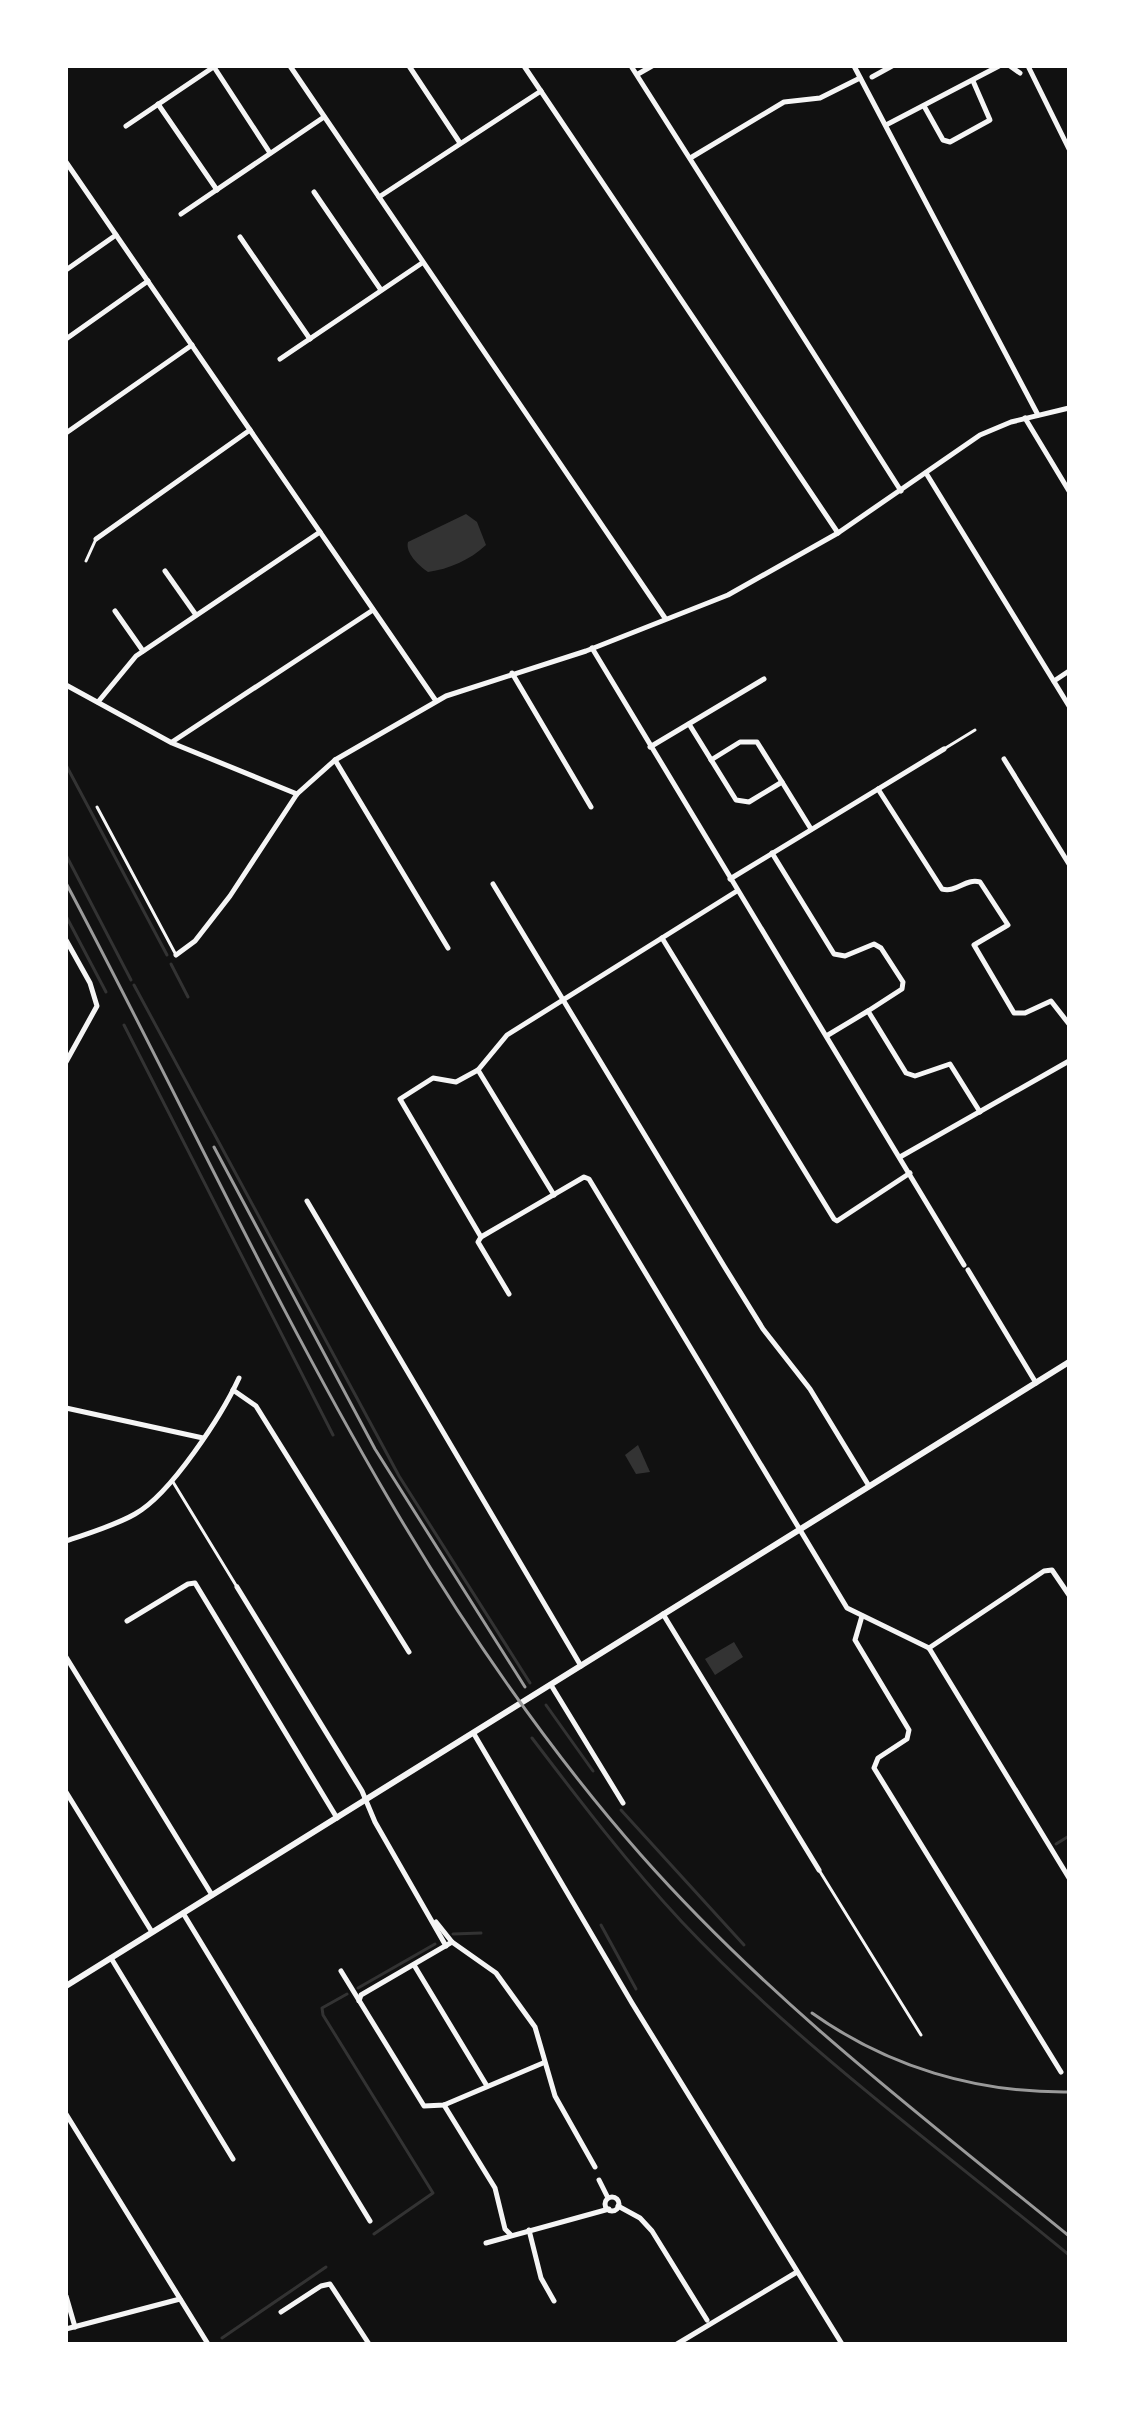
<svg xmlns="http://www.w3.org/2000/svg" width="1135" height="2410" viewBox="0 0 1135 2410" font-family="'Sofia Sans Condensed',sans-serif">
  <rect width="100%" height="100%" fill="#111"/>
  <!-- water -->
  <g fill="#333">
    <path d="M466 514 477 522 486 545C470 560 449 569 428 572 419 566 405 553 408 542Z"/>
    <path d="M638 1445 650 1472 636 1474 625 1455Z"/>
    <path d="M734 1642 743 1657 715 1675 705 1659Z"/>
  </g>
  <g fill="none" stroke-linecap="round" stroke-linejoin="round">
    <!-- stream -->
    <g stroke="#333" stroke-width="3">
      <path d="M66 765 167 955"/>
      <path d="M66 855 131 980"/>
      <path d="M66 916 106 992"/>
      <path d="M171 964 188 997"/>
      <path d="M134 985 399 1476 530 1683"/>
      <path d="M124 1025 333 1435"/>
      <path d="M546 1705 593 1771"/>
      <path d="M532 1738C580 1801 628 1864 682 1922 799 2046 938 2147 1069 2255"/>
      <path d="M621 1810 744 1945"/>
      <path d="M1056 1844 1069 1836"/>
      <path d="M601 1925 636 1989"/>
      <path d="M453 1934 481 1933"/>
      <path d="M358 1988 435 1944"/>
      <path d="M347 1994 322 2008 323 2015 433 2193 374 2234"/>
      <path d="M222 2338 326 2267"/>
    </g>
    <!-- service -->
    <g stroke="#f5f5f5" stroke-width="3">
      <path d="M86 561 96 539"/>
      <path d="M944 749 975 730"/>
      <path d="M97 807 176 955"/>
      <path d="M173 1482 237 1587"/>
      <path d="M819 1870 921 2035"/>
    </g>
    <!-- minor -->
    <g stroke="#f5f5f5" stroke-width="5">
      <path d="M290 66 665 618"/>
      <path d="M409 66 460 143"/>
      <path d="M524 66 838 533"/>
      <path d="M631 66 901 491"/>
      <path d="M854 66 1038 415"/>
      <path d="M1010 66 1020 73"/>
      <path d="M1028 66 1069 149"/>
      <path d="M214 67 270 153"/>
      <path d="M638 74 652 66"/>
      <path d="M872 77 892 66"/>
      <path d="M158 104 217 190"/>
      <path d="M924 106 943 140 950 142 990 120 973 81"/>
      <path d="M886 125 999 66"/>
      <path d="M126 126 215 66"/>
      <path d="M692 157 784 102 820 98 860 78"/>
      <path d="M66 162 436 701"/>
      <path d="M314 192 381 290"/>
      <path d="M379 197 541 91"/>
      <path d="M181 214 324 117"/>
      <path d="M240 237 310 339"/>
      <path d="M66 270 116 235"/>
      <path d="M66 339 148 281"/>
      <path d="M280 359 422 263"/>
      <path d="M1025 418 1069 491"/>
      <path d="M66 433 192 345"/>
      <path d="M926 473 1069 706"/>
      <path d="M96 539 250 430"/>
      <path d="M165 571 196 615"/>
      <path d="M115 611 143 651"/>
      <path d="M592 648 964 1265"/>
      <path d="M512 673 591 807"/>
      <path d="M1054 681 1069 671"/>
      <path d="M66 685 172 743 297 794"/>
      <path d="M98 702 136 656 320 532"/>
      <path d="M689 724 736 800 749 802 782 782 811 829"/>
      <path d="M172 742 373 610"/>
      <path d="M650 747 764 679"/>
      <path d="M1004 759 1069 864"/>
      <path d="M335 760 448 948"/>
      <path d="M711 760 740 742H757L782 782"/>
      <path d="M878 789 942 889C957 893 965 878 980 882L1008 925 974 945 1014 1013H1025L1051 1001 1069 1024"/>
      <path d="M772 853 834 954 845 956 874 944 881 948 903 982 902 989 868 1011 906 1073 915 1076 950 1064 980 1112"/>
      <path d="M730 879 944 749"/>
      <path d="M493 884 724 1266 763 1329 810 1389 869 1486"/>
      <path d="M662 938 834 1219 837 1221 910 1173"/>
      <path d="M66 940 90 983 97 1006 66 1062"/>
      <path d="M176 955 195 941 230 896 297 794 335 760 446 696 586 651 728 595 838 533 980 435 1011 422 1069 408"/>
      <path d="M828 1035 868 1011"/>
      <path d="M478 1070 554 1195"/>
      <path d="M900 1157 1069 1061"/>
      <path d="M307 1201 581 1666"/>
      <path d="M481 1237 584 1177 589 1179 847 1608 929 1648 1069 1878"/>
      <path d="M968 1270 1036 1383"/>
      <path d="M509 1294 478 1242 481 1237 400 1099 433 1078 456 1082 478 1070 507 1035 737 891"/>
      <path d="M233 1390 256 1406 409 1652"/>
      <path d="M66 1408 203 1438"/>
      <path d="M66 1541C89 1533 114 1526 135 1514 171 1494 222 1415 239 1378"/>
      <path d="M237 1587 362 1791 375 1822 446 1946"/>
      <path d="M663 1614 819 1870"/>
      <path d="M862 1616 855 1640 909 1730 907 1739 878 1758 874 1768 1061 2072"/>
      <path d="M127 1621 188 1584 195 1583 337 1818"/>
      <path d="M929 1648 1044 1571 1052 1570 1069 1595"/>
      <path d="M66 1657 212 1895"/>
      <path d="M551 1685 623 1803"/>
      <path d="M474 1734 632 2003 842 2344"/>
      <path d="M66 1792 152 1932"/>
      <path d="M183 1913 370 2221"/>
      <path d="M436 1922 452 1942"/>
      <path d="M111 1958 233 2159"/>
      <path d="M414 1965 487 2086"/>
      <path d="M341 1971 424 2106 444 2105 543 2063"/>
      <path d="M359 2001 361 1995 452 1942 496 1973 535 2027 555 2096 595 2167"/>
      <path d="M444 2105 495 2188 505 2229 511 2235"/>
      <path d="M66 2114 208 2344"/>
      <path d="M599 2180 608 2198"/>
      <circle cx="612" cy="2204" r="7"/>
      <path d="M618 2206 640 2218 652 2231 707 2320"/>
      <path d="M529 2230 541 2278 554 2301"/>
      <path d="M486 2243 609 2209"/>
      <path d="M66 2296 75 2327"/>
      <path d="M281 2312 321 2286 330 2284 369 2344"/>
      <path d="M66 2329 180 2299"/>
      <path d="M677 2344 797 2272"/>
    </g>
    <!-- tertiary -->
    <path stroke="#f5f5f5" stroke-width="6" d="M66 1986 1069 1362"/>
    <!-- rail -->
    <g stroke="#9a9a9a" stroke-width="3">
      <path d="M66 883C243 1216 389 1569 641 1855 768 1999 920 2115 1069 2236"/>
      <path d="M214 1147 375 1449 525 1687"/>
      <path d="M812 2013C888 2067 976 2093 1069 2092"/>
    </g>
  </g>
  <!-- border -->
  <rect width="1135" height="2410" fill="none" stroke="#ffffff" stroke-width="136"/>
</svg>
